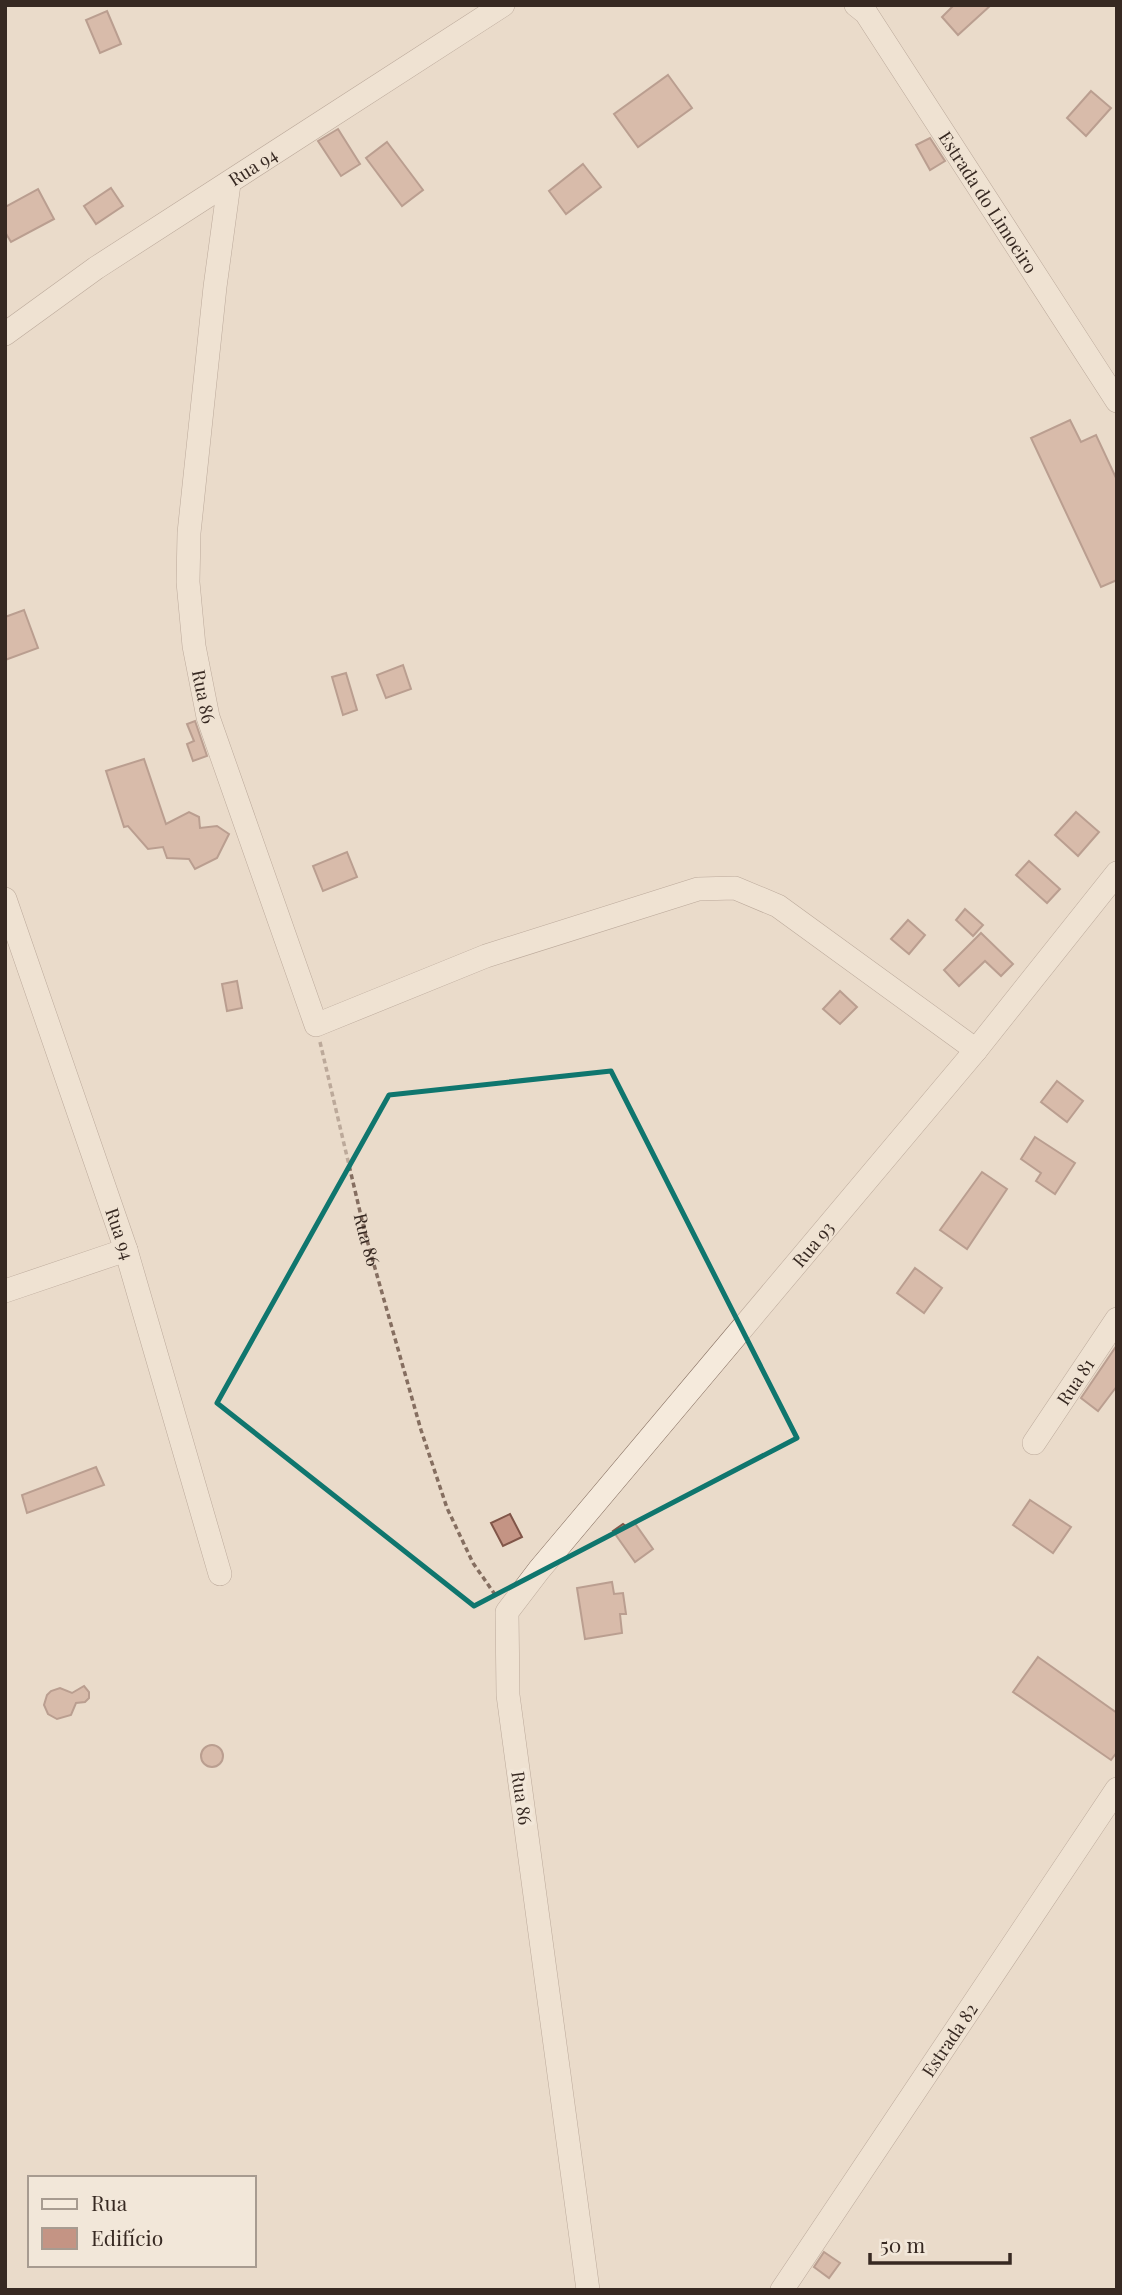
<svg xmlns="http://www.w3.org/2000/svg" width="1122" height="2295" viewBox="0 0 1122 2295" font-family="'Playfair Display',serif">
  <rect width="100%" height="100%" fill="#eadbca"/>
  <!-- building -->
  <g fill="#c49484" stroke="#815649" stroke-width="2">
    <path d="M954 5H991L958 35 942 17Z"/>
    <path d="M107 11 121 44 100 53 86 20Z"/>
    <path d="M668 75 692 108 638 147 614 114Z"/>
    <path d="M1091 91 1111 108 1086 136 1067 118Z"/>
    <path d="M338 129 360 164 341 176 318 141Z"/>
    <path d="M930 138 945 161 930 170 916 145Z"/>
    <path d="M387 142 423 190 402 206 366 158Z"/>
    <path d="M583 164 601 187 566 214 549 191Z"/>
    <path d="M111 188 123 206 96 224 84 206Z"/>
    <path d="M38 189 54 219 11 242 5 232V207Z"/>
    <path d="M1070 420 1081 442 1096 435 1117 480V580L1101 587 1031 438Z"/>
    <path d="M24 610 38 648 5 660V617Z"/>
    <path d="M403 665 411 689 386 698 377 675Z"/>
    <path d="M346 673 357 710 343 715 332 677Z"/>
    <path d="M195 721 207 756 193 761 187 744 194 741 187 724Z"/>
    <path d="M144 759 166 824 189 812 199 817 200 828 217 826 229 834 217 858 195 869 189 859 167 858 163 847 148 849 128 826 124 827 106 771Z"/>
    <path d="M1076 812 1099 832 1078 856 1055 835Z"/>
    <path d="M347 852 357 877 323 891 313 866Z"/>
    <path d="M1029 861 1060 889 1047 903 1016 875Z"/>
    <path d="M965 909 983 925 973 936 956 920Z"/>
    <path d="M908 920 925 935 909 954 891 939Z"/>
    <path d="M981 933 1013 964 1001 976 985 961 959 986 944 970Z"/>
    <path d="M237 981 242 1008 227 1011 222 984Z"/>
    <path d="M840 991 857 1007 840 1024 823 1009Z"/>
    <path d="M1057 1081 1083 1101 1067 1122 1041 1102Z"/>
    <path d="M1035 1137 1075 1163 1055 1194 1036 1181 1041 1173 1021 1159Z"/>
    <path d="M982 1172 1007 1189 967 1249 940 1230Z"/>
    <path d="M915 1268 942 1288 924 1313 897 1293Z"/>
    <path d="M1117 1345V1386L1098 1411 1081 1398Z"/>
    <path d="M96 1467 104 1485 27 1513 22 1495Z"/>
    <path d="M1030 1500 1071 1527 1053 1553 1013 1525Z"/>
    <path d="M510 1514 522 1537 503 1546 491 1523Z"/>
    <path d="M634 1522 653 1549 635 1562 613 1531 623 1524 627 1527Z"/>
    <path d="M612 1582 614 1594 623 1593 626 1614H620L622 1633 585 1639 577 1588Z"/>
    <path d="M1038 1657 1117 1713V1752L1111 1760 1013 1692Z"/>
    <path d="M84 1686 89 1692V1698L85 1702 76 1703 71 1715 57 1719 48 1714 44 1705 47 1695 51 1691 60 1688 72 1693Z"/>
    <circle cx="212" cy="1756" r="11"/>
    <path d="M824 2252 840 2263 829 2278 814 2267Z"/>
  </g>
  <g fill="none" stroke-linecap="round" stroke-linejoin="round">
    <!-- street casing -->
    <g stroke="#856e60" stroke-width="24">
      <g id="street">
        <path id="s2" d="M856 5 866 13 1117 401"/>
        <path id="s3" d="M229 184 215 287 189 533 188 582 194 646 208 717 316 1025 486 956 698 889 735 888 778 906 976 1050"/>
        <path id="s4" d="M5 334 96 268 503 5"/>
        <path id="s5" d="M5 899 126 1250 220 1574"/>
        <path d="M5 1291 126 1250"/>
        <path id="s6" d="M1034 1443 1117 1319"/>
        <path id="s7" d="M588 2290 508 1695 507 1612 539 1570 976 1050 1117 873"/>
        <path id="s8" d="M782 2290 1117 1789"/>
      </g>
    </g>
    <!-- path -->
    <path stroke="#856e60" stroke-width="3.5" stroke-dasharray="5 3.5" stroke-linecap="butt" id="s1" d="M320 1042 365 1233 421 1430 447 1508 473 1563 496 1596"/>
    <!-- street -->
    <use href="#street" stroke="#f5eadc" stroke-width="23"/>
  </g>
  <!-- marked area -->
  <path d="M0 0H1122V2295H0ZM611 1071 797 1438 474 1606 217 1403 389 1095Z" fill="#eadbca" fill-opacity=".55" fill-rule="evenodd"/>
  <path fill="none" stroke="#0f766e" stroke-width="5" stroke-linejoin="round" d="M611 1071 797 1438 474 1606 217 1403 389 1095Z"/>
  <g text-anchor="middle" dominant-baseline="central" stroke-width="7" stroke-linejoin="round" paint-order="stroke">
    <!-- street labels -->
    <g font-size="18" fill="#372922" stroke="#f2e7d9">
      <text stroke="none"><textPath href="#s4" startOffset="299">Rua 94</textPath></text>
      <text stroke="none"><textPath href="#s2" startOffset="238">Estrada do Limoeiro</textPath></text>
      <text stroke="none"><textPath href="#s3" startOffset="516">Rua 86</textPath></text>
      <text stroke="none"><textPath href="#s5" startOffset="354">Rua 94</textPath></text>
      <text stroke="none"><textPath href="#s1" startOffset="203">Rua 86</textPath></text>
      <text stroke="none"><textPath href="#s7" startOffset="1162">Rua 93</textPath></text>
      <text stroke="none"><textPath href="#s6" startOffset="74">Rua 81</textPath></text>
      <text transform="translate(522 1798) rotate(82)">Rua 86</text>
      <text stroke="none"><textPath href="#s8" startOffset="301">Estrada 82</textPath></text>
    </g>
  </g>
  <!-- border -->
  <rect width="1122" height="2295" fill="none" stroke="#372922" stroke-width="14"/>
  <!-- legend -->
  <rect x="28" y="2176" width="228" height="91" fill="#f2e7d9" stroke="#a79b90" stroke-width="2"/>
  <rect x="42" y="2199" width="35" height="10" fill="#f5eadc" stroke="#a79b90" stroke-width="2"/>
  <text x="91" y="2211" font-size="21" fill="#372922">Rua</text>
  <rect x="42" y="2228" width="35" height="21" fill="#c49484" stroke="#a79b90" stroke-width="2"/>
  <text x="91" y="2246" font-size="21" fill="#372922">Edifício</text>
  <!-- scale -->
  <path d="M870 2253v10h140v-10" fill="none" stroke="#372922" stroke-width="3.5"/>
  <text x="880" y="2253" font-size="21" fill="#372922" stroke="#f2e7d9" stroke-width="5" paint-order="stroke">50 m</text>
</svg>
